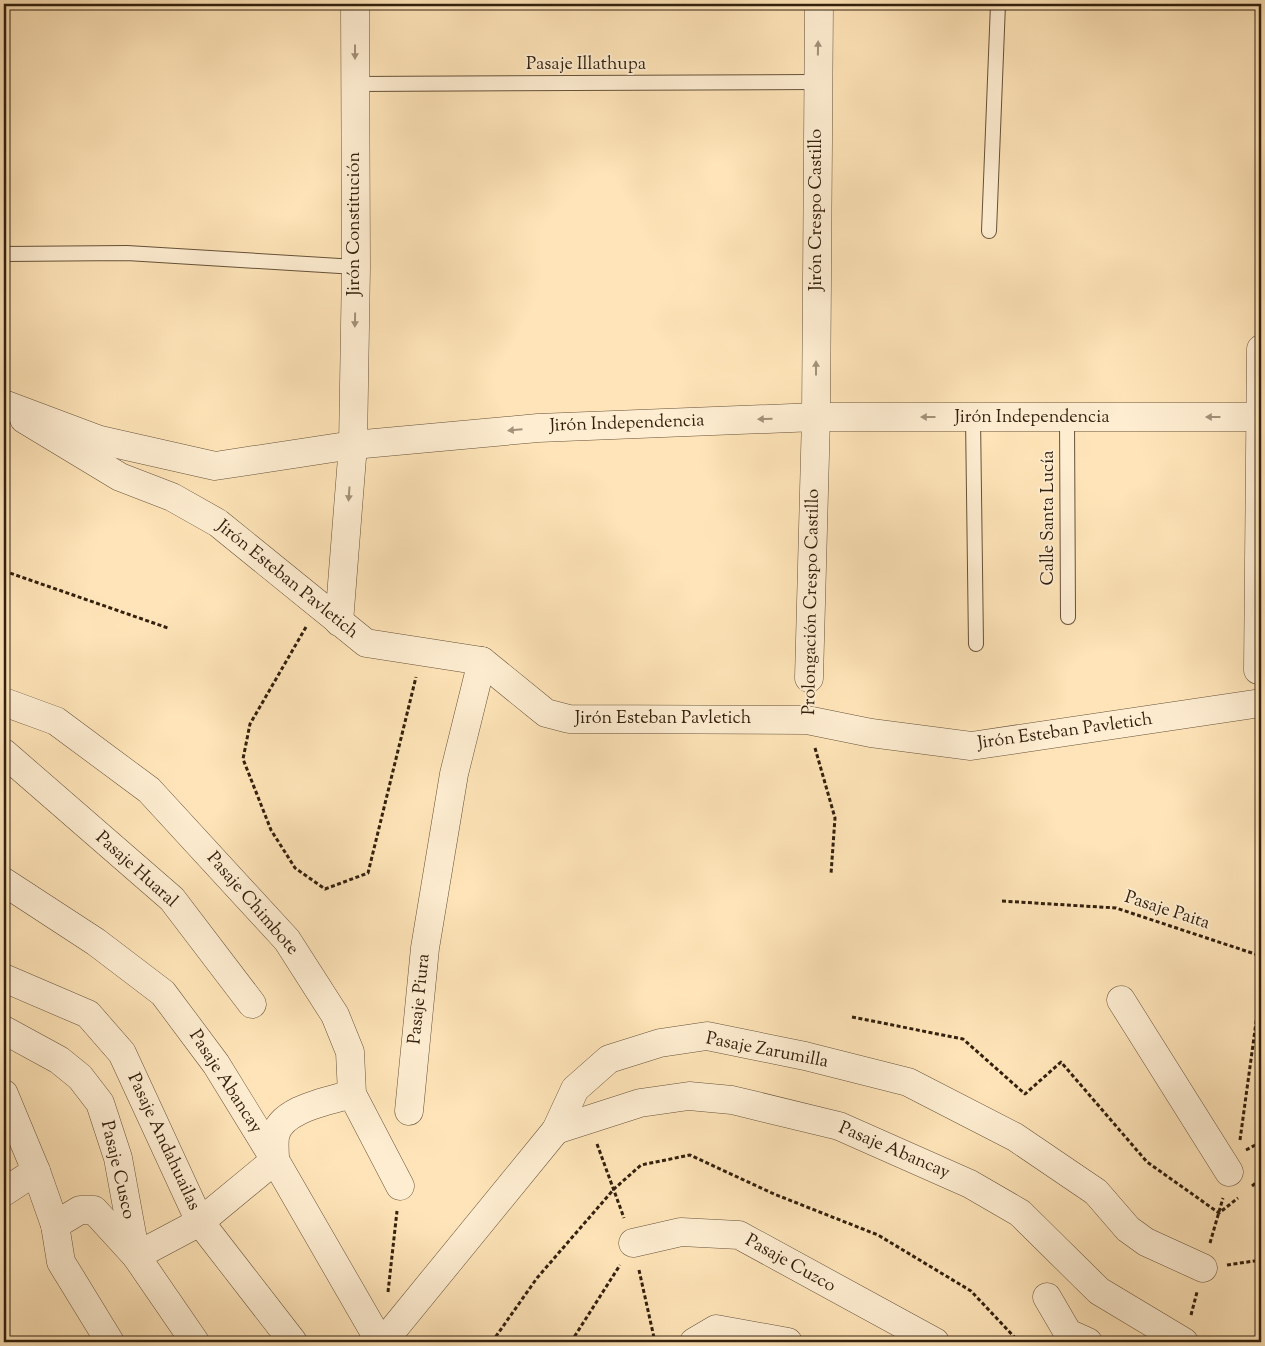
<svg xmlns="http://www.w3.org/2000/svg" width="1265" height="1346" viewBox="0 0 1265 1346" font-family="'Sorts Mill Goudy',serif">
  <rect width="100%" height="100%" fill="#fee4b8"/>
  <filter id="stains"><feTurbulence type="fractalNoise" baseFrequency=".004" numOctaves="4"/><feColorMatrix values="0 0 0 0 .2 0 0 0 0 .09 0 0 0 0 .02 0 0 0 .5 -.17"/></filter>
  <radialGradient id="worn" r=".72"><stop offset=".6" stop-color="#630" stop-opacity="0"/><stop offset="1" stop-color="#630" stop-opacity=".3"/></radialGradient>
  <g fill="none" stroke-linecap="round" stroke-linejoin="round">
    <!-- service casing -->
    <g stroke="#665138" stroke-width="16">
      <g id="service">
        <path d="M355 84 817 82"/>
        <path d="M989 231 998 4"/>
        <path d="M4 254 127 253 356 267"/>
        <path d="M973 418 976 644"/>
        <path d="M1067 418 1068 617"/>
      </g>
    </g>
    <!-- minor casing -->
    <g stroke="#665138" stroke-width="29">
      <g id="minor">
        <path d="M24 419 120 477 172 497 218 523 366 643 482 661 546 713 569 719 807 720 871 733 971 746 1261 703"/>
        <path d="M339 622 353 445 356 267 355 4"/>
        <path d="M1258 670 1261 349"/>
        <path d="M809 678 816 417 819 4"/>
        <path d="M4 702 56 721 149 790 287 940 335 1015 350 1052 352 1094 400 1186"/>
        <path d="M4 753 172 899 252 1004"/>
        <path d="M4 882 96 942 163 993 216 1064 275 1160 380 1342"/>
        <path d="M4 978 88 1014 122 1053 200 1222 293 1342"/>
        <path d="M1121 1000 1229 1172"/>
        <path d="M4 1030 59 1060 80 1077 100 1103 118 1158 136 1256 195 1342"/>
        <path d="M4 1094 36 1171 55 1225 61 1262 110 1342"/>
        <path d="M409 1111 425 948 454 774 482 661"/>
        <path d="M556 1130 640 1103 689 1096 732 1100 839 1126 970 1184 1020 1213 1099 1291 1184 1342"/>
        <path d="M4 1192 36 1171"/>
        <path d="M55 1225 80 1210H94L136 1256 200 1222 275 1160C275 1153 274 1144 275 1137 279 1109 329 1101 352 1094"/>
        <path d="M633 1243 681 1232 739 1235 935 1342"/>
        <path d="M1047 1297 1068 1333 1088 1342"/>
        <path d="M383 1342 556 1130 575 1089 609 1059 660 1043 707 1036 805 1056 908 1082 1015 1137 1096 1192 1128 1229 1146 1242 1203 1268"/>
        <path d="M694 1342 716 1329 788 1342"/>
      </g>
    </g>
    <!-- tertiary casing -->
    <g stroke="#665138" stroke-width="29">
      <path id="tertiary" d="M4 404 100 440 215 466 353 445 538 428 816 417H1261"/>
    </g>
    <!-- path -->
    <g stroke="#33200e" stroke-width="3" stroke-dasharray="4 2.5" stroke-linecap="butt">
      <path d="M4 571 168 628"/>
      <path d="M306 627 250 724 243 759 271 830 295 868 325 889 368 873 416 677"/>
      <path d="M1257 730 1261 793"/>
      <path d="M815 748 835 818 831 874"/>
      <path d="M1002 901 1116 908 1261 956"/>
      <path d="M852 1017 963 1039 1025 1094 1061 1062 1147 1162 1219 1213 1238 1198"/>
      <path d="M1240 1140 1261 986"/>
      <path d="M597 1144 624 1218"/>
      <path d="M1246 1150 1261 1142"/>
      <path d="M1252 1186 1261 1179"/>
      <path d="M1210 1243 1223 1198"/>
      <path d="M1227 1265 1261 1260"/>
      <path d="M639 1270 655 1342"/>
      <path d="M388 1292 397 1211"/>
      <path d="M1191 1315 1197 1292"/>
      <path d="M492 1342 537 1278 614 1189 641 1165 690 1155 774 1194 878 1235 971 1291 1019 1342"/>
      <path d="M571 1342 620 1265"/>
    </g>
    <!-- service -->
    <use href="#service" stroke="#feedd1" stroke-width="14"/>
    <!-- minor -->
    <use href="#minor" stroke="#feedd1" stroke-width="28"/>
    <!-- tertiary -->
    <use href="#tertiary" stroke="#feedd1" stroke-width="28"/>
  </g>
  <!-- one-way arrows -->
  <defs><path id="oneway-solid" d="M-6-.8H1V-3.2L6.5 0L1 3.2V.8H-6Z" transform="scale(1.25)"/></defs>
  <g fill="#a39179">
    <use href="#oneway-solid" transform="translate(818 48) rotate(-89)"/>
    <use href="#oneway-solid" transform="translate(355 52) rotate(90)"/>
    <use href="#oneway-solid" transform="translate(355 320) rotate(91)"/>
    <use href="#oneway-solid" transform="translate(816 368) rotate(-90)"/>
    <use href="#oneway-solid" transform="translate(928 417) rotate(-180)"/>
    <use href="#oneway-solid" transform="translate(1213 417) rotate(180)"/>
    <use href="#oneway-solid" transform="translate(765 419) rotate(178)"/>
    <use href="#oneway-solid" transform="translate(515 430) rotate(175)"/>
    <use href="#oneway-solid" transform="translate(349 494) rotate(94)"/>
  </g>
  <g text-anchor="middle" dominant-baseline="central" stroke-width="4" stroke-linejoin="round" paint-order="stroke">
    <!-- street labels -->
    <g font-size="18" fill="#33200e" stroke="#feedd1">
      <text x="586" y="65">Pasaje Illathupa</text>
      <text transform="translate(817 210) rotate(-90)">Jirón Crespo Castillo</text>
      <text transform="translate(355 224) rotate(-90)">Jirón Constitución</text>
      <text x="1032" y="418">Jirón Independencia</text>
      <text transform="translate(627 424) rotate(-2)">Jirón Independencia</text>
      <text transform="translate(1049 518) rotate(-90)">Calle Santa Lucía</text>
      <text transform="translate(287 580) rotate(39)">Jirón Esteban Pavletich</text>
      <text transform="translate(812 602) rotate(-89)">Prolongación Crespo Castillo</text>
      <text x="663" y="719">Jirón Esteban Pavletich</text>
      <text transform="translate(1065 732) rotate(-8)">Jirón Esteban Pavletich</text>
      <text transform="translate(136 870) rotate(42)">Pasaje Huaral</text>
      <text transform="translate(252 904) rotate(49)">Pasaje Chimbote</text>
      <text transform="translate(1167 911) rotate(18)">Pasaje Paita</text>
      <text transform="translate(420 999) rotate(-84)">Pasaje Piura</text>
      <text transform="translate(767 1051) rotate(11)">Pasaje Zarumilla</text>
      <text transform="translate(225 1082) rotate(57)">Pasaje Abancay</text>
      <text transform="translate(163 1142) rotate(65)">Pasaje Andahuailas</text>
      <text transform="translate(894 1151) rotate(23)">Pasaje Abancay</text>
      <text transform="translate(117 1170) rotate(77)">Pasaje Cusco</text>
      <text transform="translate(790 1264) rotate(29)">Pasaje Cuzco</text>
    </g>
  </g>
  <!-- margin -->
  <rect width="1265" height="1346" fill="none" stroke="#fee4b8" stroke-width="20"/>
  <rect x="5" y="5" width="1255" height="1336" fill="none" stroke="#33200e" stroke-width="2.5"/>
  <rect x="10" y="10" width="1245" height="1326" fill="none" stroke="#33200e"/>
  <rect width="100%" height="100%" filter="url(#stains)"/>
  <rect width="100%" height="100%" fill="url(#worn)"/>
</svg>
